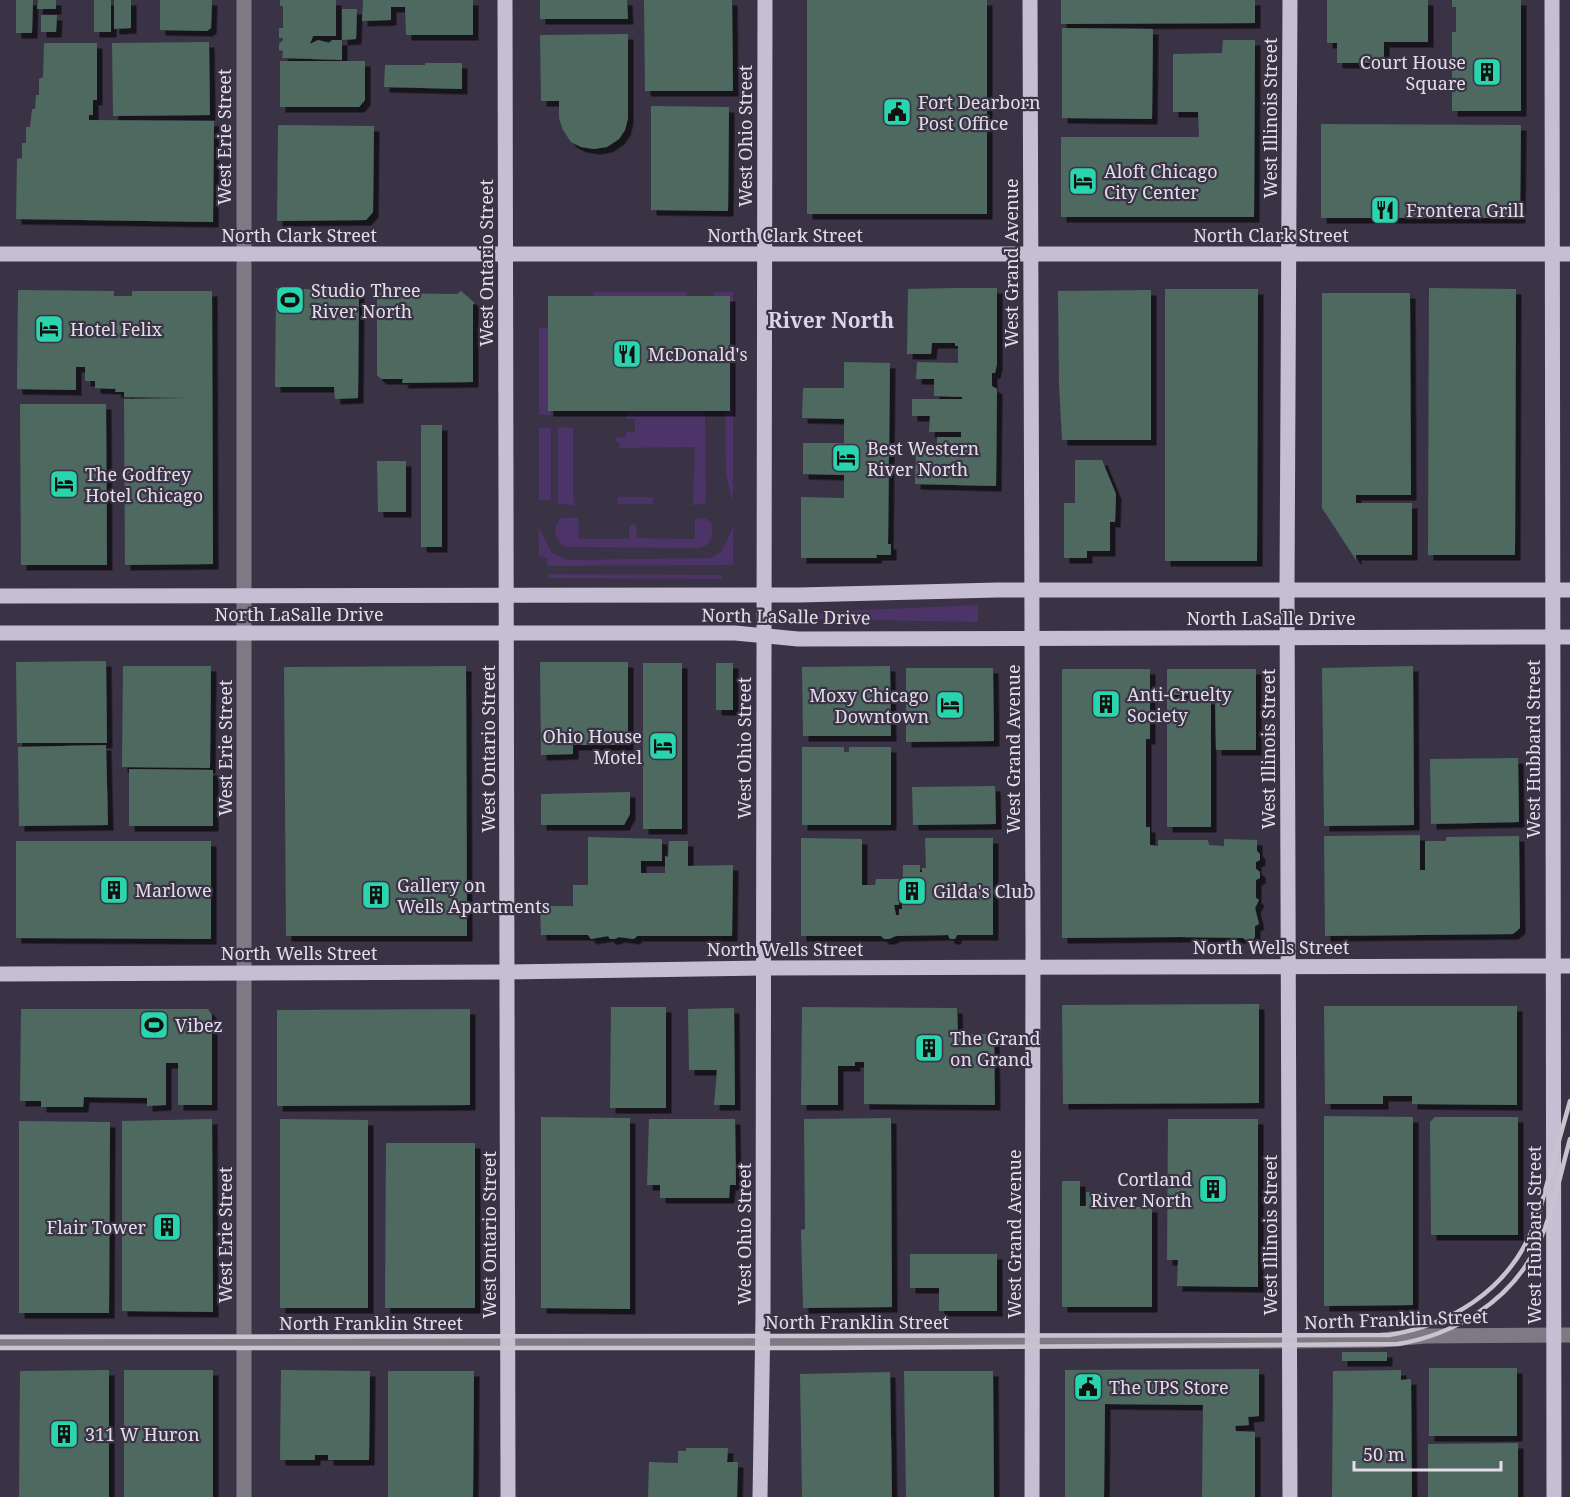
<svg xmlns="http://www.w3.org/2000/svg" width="1570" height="1497" viewBox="0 0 1570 1497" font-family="'Noto Serif',serif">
  <defs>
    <filter id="shadow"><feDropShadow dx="5.5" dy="5.5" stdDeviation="0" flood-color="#0009"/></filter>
  </defs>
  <rect width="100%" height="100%" fill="#3a3245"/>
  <!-- green -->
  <g fill="#4c3468">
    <rect x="593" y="292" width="94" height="4"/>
    <path d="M714 292H733V502L726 475 725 411H730V296H714Z"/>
    <path d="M539 328H548V411H551V415H539Z"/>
    <path d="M627 411H705L706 502 704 504 690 505 693 503 695 447 619 448V442H616V438L626 437V432H635V419H626Z"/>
    <path d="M558 427 573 428V495L575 505 558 504Z"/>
    <rect x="539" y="428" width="12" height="72"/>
    <path d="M618 497H653V504H617Z"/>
    <path d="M561 518H578L579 539H629V528L633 524 636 525 637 538 695 539V519L705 518 712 524C713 536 712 544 700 548L565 547C554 540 552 527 561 518Z"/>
    <path d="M733 527V565L547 566V558L539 556V528L552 553 568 560 711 558 722 551Z"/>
    <path d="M549 574 722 575V579L549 578Z"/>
    <path d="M978 605V622L817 619 816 617 819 612Z"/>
  </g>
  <!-- building -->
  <g fill="#4e6960" filter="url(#shadow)">
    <path d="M16 0H33L32 33H16Z"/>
    <path d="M38 0H56V9H37Z"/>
    <rect x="94" y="0" width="17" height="32"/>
    <path d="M114 0H131V28L114 29Z"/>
    <path d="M160 0H212L211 28 207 31 160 30Z"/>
    <path d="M280 0H336V36H313L310 44 318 40 329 43 332 40H342V60L282 58 283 51 279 50V44L283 40V38H279V28H283V6H280Z"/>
    <path d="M363 0H473V35H406L405 7H391V20L362 21Z"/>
    <path d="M540 0H627L628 19H540Z"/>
    <path d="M644 0H732L733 91H645Z"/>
    <rect x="807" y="0" width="180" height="214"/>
    <path d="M1061 0H1255V23L1061 24Z"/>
    <path d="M1327 0H1428V42H1384V63H1337V43H1327Z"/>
    <path d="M1452 0H1521V111H1452V32H1456V7H1452Z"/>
    <path d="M342 9H357L356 39 342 40Z"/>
    <path d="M41 15H57L56 32H41Z"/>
    <path d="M1062 28 1153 29 1152 119 1062 118Z"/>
    <path d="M628 34V118L625 130 619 139 607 147 594 149 581 147 571 142 563 130 559 118V101H541L540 35Z"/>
    <path d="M1223 40H1255L1254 217H1061V137H1199L1198 112H1173V54L1222 53Z"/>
    <path d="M209 42 210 115 113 116 112 43Z"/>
    <path d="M44 43H97V100H93V115H89V120L214 121 213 222 16 219 17 159 22 158V143H26V127H30L32 109H35L36 95H39V79L43 77Z"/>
    <path d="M280 61H365V100L359 107H280Z"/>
    <path d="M425 63H462V89L384 87 385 65H425Z"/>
    <path d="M651 106 729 107 728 211 651 210Z"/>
    <path d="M1321 124 1521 125 1520 218H1321Z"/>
    <path d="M278 125 374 126 373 212 366 220 277 221Z"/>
    <path d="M276 288 359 291 358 398 335 399 334 387H275Z"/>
    <path d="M953 288H997V364L995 373H992V386L997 389 996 486 915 484 916 451H937V437H961V432H929L930 416H912V399H962V397L934 396V379H916L917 362 958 363V346H955V343H932L931 354H907L908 289Z"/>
    <path d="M1429 288 1516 289 1515 555H1428Z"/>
    <path d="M1165 289H1258L1257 561H1165Z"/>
    <path d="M18 290 114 291V296H132V291H212L213 564 125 565 124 399 188 398 124 397V392H115L116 389 95 388V381H85V367H76V390L17 389Z"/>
    <path d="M1151 290V440H1062L1059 384 1058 291Z"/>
    <path d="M461 291 475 303 473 305V382L402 383 403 379H381L377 375V293L457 294Z"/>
    <path d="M1322 293H1410L1411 495H1356V503H1412V555H1356V560L1322 508Z"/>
    <rect x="548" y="296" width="182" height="115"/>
    <path d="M844 362 890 363 888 544H891V555H876L877 558H801V497L844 498V475L803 474V443H844V419L802 418 803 388H844Z"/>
    <path d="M20 404H106L107 565H21Z"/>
    <rect x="421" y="425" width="21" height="122"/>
    <path d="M1075 460H1102L1116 494 1115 522H1110V551H1087V558H1064V503H1075Z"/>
    <path d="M377 461H406V512H378Z"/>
    <path d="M106 661 107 743H17L16 662Z"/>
    <path d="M540 662H628V745H573V754L541 755Z"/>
    <rect x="643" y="663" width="39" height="166"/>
    <rect x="716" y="663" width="17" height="47"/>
    <path d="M123 666H211L210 768 122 767Z"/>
    <path d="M466 666 467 936H286L284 667Z"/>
    <path d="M890 666 891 736H803L802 667Z"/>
    <path d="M1413 666 1414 825 1324 826 1322 668Z"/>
    <path d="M906 668H993L994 741 906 742Z"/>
    <path d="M1062 669H1150V739H1146V827H1150V845L1158 846V840H1208L1209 845 1224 846V839L1257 840V851L1260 854V860L1256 862V869L1260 872V878L1256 880V898L1259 900 1255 908 1259 924 1255 926V937L1252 941H1247L1243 938 1180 937 1062 938Z"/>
    <path d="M1167 669H1256V750H1216L1215 695H1167Z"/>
    <rect x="1167" y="699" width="44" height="128"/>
    <path d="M106 745 108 825 19 826 18 747Z"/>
    <path d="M802 747H844V752H849V747H891V825H802Z"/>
    <path d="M1518 758 1519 822 1431 824 1430 759Z"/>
    <path d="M129 769 213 770V826H129Z"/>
    <path d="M995 786 996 824 913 825 912 787Z"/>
    <path d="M630 792V814L624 825H541V794Z"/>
    <path d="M1420 835V870H1425V841H1446V837L1519 836 1520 928 1513 934 1325 936 1324 836Z"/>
    <path d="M588 837 662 839V861H641V873H665V856L668 857 669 841H688V866L733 865 732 936H637L634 939 619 937 615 939H610L608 936 591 939 588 935H541L540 906H573V885H588Z"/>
    <path d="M801 838 862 839V885H875L876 879H899V905H894L896 915H899V909H902L903 865H920V872H922V868H926L925 838H993V935H957L955 939H950L948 935 896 936 889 939H884L881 936H801Z"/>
    <path d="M16 841H211V939L16 938Z"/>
    <path d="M1259 1004V1103L1063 1104 1062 1005Z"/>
    <path d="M1324 1006H1517V1105L1412 1104V1096H1383V1104H1325Z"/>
    <path d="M611 1007H666V1108H610Z"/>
    <path d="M802 1007 957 1008 958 1034H994L995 1105 864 1104V1062H855V1066H838V1105H801Z"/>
    <path d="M734 1008 735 1105H714L717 1070H689L688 1009Z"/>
    <path d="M21 1009H208L212 1015V1105H178V1063H166V1105L147 1106V1098L84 1097 83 1107H41V1101H20Z"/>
    <path d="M470 1009V1105L277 1106V1010Z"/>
    <path d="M1324 1116 1413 1117V1305L1324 1306Z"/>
    <path d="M541 1117 630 1118V1309L541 1308Z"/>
    <path d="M1435 1117H1518V1235H1431L1430 1122Z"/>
    <path d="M891 1118 892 1307 803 1308 801 1230 805 1229 804 1119Z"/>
    <path d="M212 1119 213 1312 122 1311V1121Z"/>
    <path d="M280 1119 368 1120V1308H280Z"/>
    <path d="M649 1119H735L736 1185H730L729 1198H660V1185H647Z"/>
    <path d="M1168 1119H1258V1287L1177 1286 1178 1260H1167Z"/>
    <path d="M19 1121 110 1122 109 1313H19Z"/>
    <path d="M386 1143H475V1308H385Z"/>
    <path d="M1062 1181H1080V1206H1086V1192H1102V1207H1152V1307H1062Z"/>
    <path d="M910 1254H997V1311H939V1288H910Z"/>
    <rect x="1342" y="1352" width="45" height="9"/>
    <rect x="1429" y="1368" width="88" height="68"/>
    <path d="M1259 1369V1416L1248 1417 1249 1425 1235 1426 1236 1431 1255 1432V1497H1202L1203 1405 1105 1404 1104 1497H1065V1370Z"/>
    <path d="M109 1370V1497H19L20 1371Z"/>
    <rect x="124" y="1370" width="89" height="127"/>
    <path d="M281 1370 370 1371 369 1460H328V1455H315V1460H280Z"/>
    <path d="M1401 1370V1380L1411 1379 1412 1497H1332L1333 1371Z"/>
    <path d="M388 1371H474L473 1497H388Z"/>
    <path d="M904 1371H993L994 1497H906Z"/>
    <path d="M890 1372 892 1497H802L800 1374Z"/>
    <path d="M1518 1443V1497H1428V1444Z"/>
    <path d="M686 1448H728L727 1462H738L737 1497H648L649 1462 678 1463V1451H686Z"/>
  </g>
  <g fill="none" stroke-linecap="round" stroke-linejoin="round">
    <!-- minor -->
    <g stroke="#7e7a85" stroke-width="15">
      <path d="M244 0V1497"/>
      <path d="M0 1342 1290 1341 1381 1340 1425 1336 1570 1335"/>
    </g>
    <!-- major -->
    <g stroke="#c6bed3" stroke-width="15">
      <path d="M505 0 508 1497"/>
      <path d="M1030 0 1033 943 1032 1497"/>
      <path d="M1290 0 1287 590 1290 1497"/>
      <path d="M1552 0 1554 1497"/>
      <path d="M0 254H1570"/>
      <path d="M0 596 799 595 997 590H1570"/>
      <path d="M0 633H735L798 639 1570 637"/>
      <path d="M0 974 508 972 763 968 1570 966"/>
      <path d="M760 1497 763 1315 765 0"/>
    </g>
    <!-- rail -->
    <g stroke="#c9c3d0" stroke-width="4.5">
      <path d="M0 1337 1389 1335C1451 1325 1505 1291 1531 1233 1539 1216 1543 1198 1548 1180 1555 1154 1563 1127 1570 1101"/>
      <path d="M0 1348H823L1398 1344C1454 1335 1510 1301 1536 1248 1553 1215 1560 1175 1570 1139"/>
    </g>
  </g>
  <!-- icons -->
  <defs>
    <g id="building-square" transform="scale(1.5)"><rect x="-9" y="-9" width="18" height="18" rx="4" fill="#29d5ac" stroke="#3a3245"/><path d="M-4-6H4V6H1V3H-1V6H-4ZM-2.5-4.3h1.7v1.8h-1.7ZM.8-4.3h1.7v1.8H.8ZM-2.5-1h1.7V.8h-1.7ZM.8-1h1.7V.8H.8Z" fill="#111"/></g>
    <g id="civic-square" transform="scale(1.5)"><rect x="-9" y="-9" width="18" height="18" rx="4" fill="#29d5ac" stroke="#3a3245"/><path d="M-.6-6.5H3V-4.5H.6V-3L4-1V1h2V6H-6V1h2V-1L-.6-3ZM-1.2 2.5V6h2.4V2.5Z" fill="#111"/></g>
    <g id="hotel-square" transform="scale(1.5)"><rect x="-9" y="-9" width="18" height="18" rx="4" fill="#29d5ac" stroke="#3a3245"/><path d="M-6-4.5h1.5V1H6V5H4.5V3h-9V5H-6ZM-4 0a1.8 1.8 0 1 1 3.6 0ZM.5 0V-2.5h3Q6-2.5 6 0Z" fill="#111"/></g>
    <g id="restaurant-square" transform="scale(1.5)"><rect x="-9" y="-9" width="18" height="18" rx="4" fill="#29d5ac" stroke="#3a3245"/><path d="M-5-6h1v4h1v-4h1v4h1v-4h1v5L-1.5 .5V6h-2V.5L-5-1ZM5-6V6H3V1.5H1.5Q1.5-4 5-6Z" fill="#111"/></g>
    <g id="stadium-square" transform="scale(1.5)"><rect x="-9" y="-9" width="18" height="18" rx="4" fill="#29d5ac" stroke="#3a3245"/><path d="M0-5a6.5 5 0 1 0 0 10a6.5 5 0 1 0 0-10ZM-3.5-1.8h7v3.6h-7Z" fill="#111"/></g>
  </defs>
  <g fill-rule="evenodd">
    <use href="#building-square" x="1487" y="72"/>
    <use href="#civic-square" x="897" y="112"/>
    <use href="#hotel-square" x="1083" y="181"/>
    <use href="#restaurant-square" x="1385" y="210"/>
    <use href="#stadium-square" x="290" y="300"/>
    <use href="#hotel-square" x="49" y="329"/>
    <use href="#restaurant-square" x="627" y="354"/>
    <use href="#hotel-square" x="846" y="458"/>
    <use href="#hotel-square" x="64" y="484"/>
    <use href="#building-square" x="1106" y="704"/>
    <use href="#hotel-square" x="950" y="705"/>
    <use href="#hotel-square" x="663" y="746"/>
    <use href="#building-square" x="114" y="890"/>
    <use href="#building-square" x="912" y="891"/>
    <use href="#building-square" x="376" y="895"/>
    <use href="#stadium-square" x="154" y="1025"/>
    <use href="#building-square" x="929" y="1048"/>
    <use href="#building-square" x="1213" y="1189"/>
    <use href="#building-square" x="167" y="1227"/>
    <use href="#civic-square" x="1088" y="1387"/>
    <use href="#building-square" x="64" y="1434"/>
  </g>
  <g text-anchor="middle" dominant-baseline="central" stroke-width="4.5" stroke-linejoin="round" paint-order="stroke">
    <!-- poi labels -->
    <g font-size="18" fill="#e2dde9" stroke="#3a3245" text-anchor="start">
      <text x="1466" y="62" text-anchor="end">Court House<tspan x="1466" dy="21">Square</tspan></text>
      <text x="918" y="102">Fort Dearborn<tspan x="918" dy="21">Post Office</tspan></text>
      <text x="1104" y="171">Aloft Chicago<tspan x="1104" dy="21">City Center</tspan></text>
      <text x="1406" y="210">Frontera Grill</text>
      <text x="311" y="290">Studio Three<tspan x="311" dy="21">River North</tspan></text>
      <text x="70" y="329">Hotel Felix</text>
      <text x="648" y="354">McDonald's</text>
      <text x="867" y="448">Best Western<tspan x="867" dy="21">River North</tspan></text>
      <text x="85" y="474">The Godfrey<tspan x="85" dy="21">Hotel Chicago</tspan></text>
      <text x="1127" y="694">Anti-Cruelty<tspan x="1127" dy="21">Society</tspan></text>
      <text x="929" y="695" text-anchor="end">Moxy Chicago<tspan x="929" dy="21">Downtown</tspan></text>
      <text x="642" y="736" text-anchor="end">Ohio House<tspan x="642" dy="21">Motel</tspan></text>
      <text x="397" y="885">Gallery on<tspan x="397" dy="21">Wells Apartments</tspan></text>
      <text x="135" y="890">Marlowe</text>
      <text x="933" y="891">Gilda's Club</text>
      <text x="175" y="1025">Vibez</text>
      <text x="950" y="1038">The Grand<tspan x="950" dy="21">on Grand</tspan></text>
      <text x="1192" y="1179" text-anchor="end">Cortland<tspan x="1192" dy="21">River North</tspan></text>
      <text x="146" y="1227" text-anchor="end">Flair Tower</text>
      <text x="1109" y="1387">The UPS Store</text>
      <text x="85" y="1434">311 W Huron</text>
    </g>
    <!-- street labels -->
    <g font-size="18" fill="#e2dde9" stroke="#3a3245">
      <text transform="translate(1270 118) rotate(-90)">West Illinois Street</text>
      <text transform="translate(745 136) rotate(-90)">West Ohio Street</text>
      <text transform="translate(224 137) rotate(-90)">West Erie Street</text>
      <text x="299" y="235">North Clark Street</text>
      <text x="785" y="235">North Clark Street</text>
      <text x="1271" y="235">North Clark Street</text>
      <text transform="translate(486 263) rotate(-90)">West Ontario Street</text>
      <text transform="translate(1011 263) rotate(-90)">West Grand Avenue</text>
      <text x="299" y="614">North LaSalle Drive</text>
      <text transform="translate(786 616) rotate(1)">North LaSalle Drive</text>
      <text x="1271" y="618">North LaSalle Drive</text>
      <text transform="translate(225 748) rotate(-90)">West Erie Street</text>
      <text transform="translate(744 748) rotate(-90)">West Ohio Street</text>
      <text transform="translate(488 749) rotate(-90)">West Ontario Street</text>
      <text transform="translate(1013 749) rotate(-90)">West Grand Avenue</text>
      <text transform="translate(1268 749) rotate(-90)">West Illinois Street</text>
      <text transform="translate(1533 749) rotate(-90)">West Hubbard Street</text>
      <text x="1271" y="947">North Wells Street</text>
      <text x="785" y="949">North Wells Street</text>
      <text x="299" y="953">North Wells Street</text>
      <text transform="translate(744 1234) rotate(-90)">West Ohio Street</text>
      <text transform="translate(1014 1234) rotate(-90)">West Grand Avenue</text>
      <text transform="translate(225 1235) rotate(-90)">West Erie Street</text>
      <text transform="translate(489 1235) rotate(-90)">West Ontario Street</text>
      <text transform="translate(1270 1235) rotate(-90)">West Illinois Street</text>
      <text transform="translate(1534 1235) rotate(-90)">West Hubbard Street</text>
      <text transform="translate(1396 1319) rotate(-2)">North Franklin Street</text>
      <text x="857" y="1322">North Franklin Street</text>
      <text x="371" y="1323">North Franklin Street</text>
    </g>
    <!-- quarter labels -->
    <g font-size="21" font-weight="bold" fill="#ddd3ec" stroke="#3a3245">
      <text x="831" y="320">River North</text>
    </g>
  </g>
  <!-- scale -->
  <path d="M1354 1461v9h147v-9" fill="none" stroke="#e2dde9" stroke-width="3"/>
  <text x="1363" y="1461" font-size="18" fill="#e2dde9" stroke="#3a3245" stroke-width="4.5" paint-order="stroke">50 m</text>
</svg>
